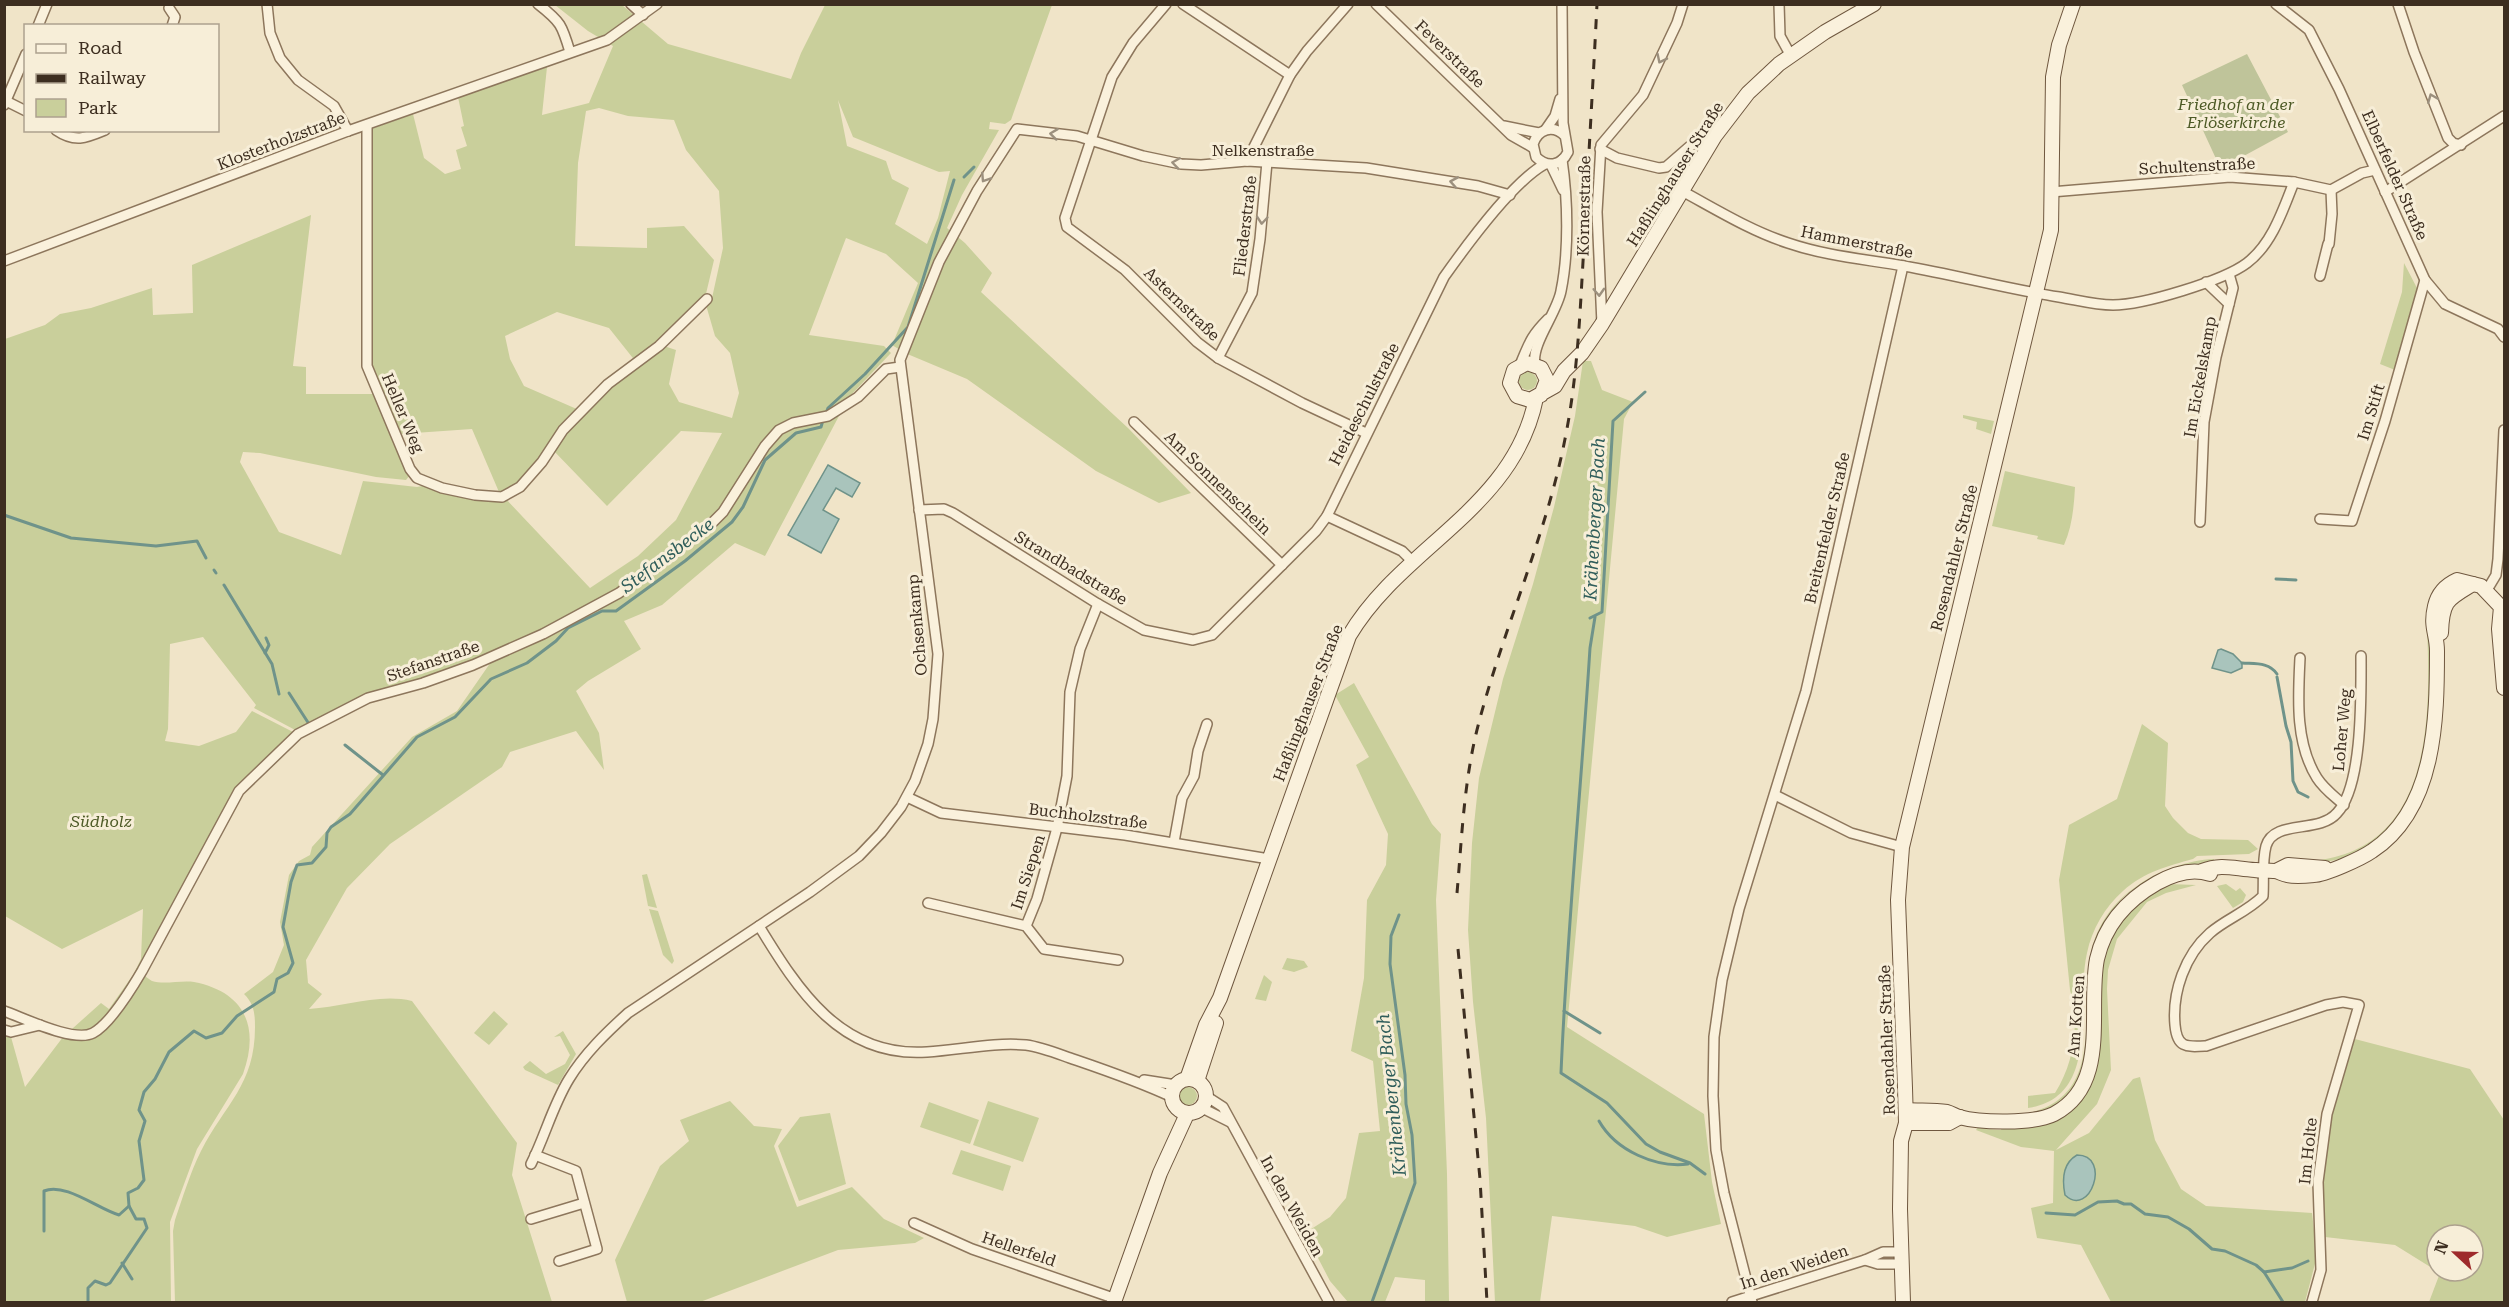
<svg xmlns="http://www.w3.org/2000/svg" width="2509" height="1307" viewBox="0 0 2509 1307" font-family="'Roboto Serif',serif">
  <rect width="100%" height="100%" fill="#f0e4c8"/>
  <!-- green -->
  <g fill="#c9cf9b" fill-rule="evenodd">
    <path d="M555 5H622L668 44 791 79 801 53 825 5H1052L1011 120 1005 124 990 122 989 129 999 130 962 195 947 228 965 243 992 273 981 292 1128 428 1191 493 1159 503 1096 471 967 379 905 353 892 345 918 283 886 254 846 238 809 335 884 346 891 353 849 397 765 556 735 543 662 605 624 621 641 649 588 681 576 691 599 733 604 770 576 731 510 752 502 767 390 844 347 888 306 960 308 983 322 994 309 1009C343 1007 379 993 412 1001L517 1143 512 1175 552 1302H175L173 1231 175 1220C183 1197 190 1173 201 1151 225 1104 255 1085 255 1027 255 1013 254 1004 244 994L273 972 284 945 280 922 289 875 299 861 310 855 312 847 412 737 457 711 493 659 364 702 297 731 254 708 256 705 203 637 170 644 168 729 165 741 199 746 236 732 252 711 295 733 239 786 138 969C142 973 148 979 152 981 164 985 181 980 194 982 245 992 260 1027 243 1074L197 1149 170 1222 171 1302H5V1035L11 1037 25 1087 63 1037 101 1003 109 1009 133 975 141 959 143 909 62 949 5 916V339L45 325 60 314 91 308 152 288 153 315 193 313 192 265 311 215 293 366 306 367V394H376L410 475 406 480 376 477 260 453 243 452 240 462 279 532 341 555 363 481 417 487 422 486 442 491 504 497 590 588 638 556 676 520 722 433 681 431 607 506 552 449C583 408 623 377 664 346L676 350 669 384 679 402 732 418 739 393 730 353 715 336 706 305 712 298 723 248 719 191 686 150 674 120 628 116 599 108 586 111 578 163 575 246 647 248V228L684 226 714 260 705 298 636 362 609 328 557 312 505 336 510 359 524 386 579 410 519 485 499 492 472 429 400 434 371 366V129L413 114 424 158 445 174 461 169 456 150 467 146 461 127 464 126 458 97 547 67 542 115 589 103 613 46 588 31ZM838 100 853 137 939 172 950 171 938 218 927 244 895 224 909 188 892 179 886 161 847 146Z"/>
    <path d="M2404 263 2418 290 2395 370 2380 364 2402 292Z"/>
    <path d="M1583 361H1591L1602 390 1633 402 1624 419 1567 1027 1704 1114 1712 1182 1721 1224 1667 1237 1635 1226 1552 1216 1540 1302H1495L1486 1118 1473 1002 1468 930 1472 843 1479 778 1503 679 1533 584 1554 507 1575 416Z"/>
    <circle cx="1528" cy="381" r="9"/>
    <path d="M1963 415 1994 421 1991 434 1976 429 1977 422 1963 418Z"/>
    <path d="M2005 471 2075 487C2074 507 2072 527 2064 545L2037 539 2038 536 1992 526Z"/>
    <path d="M2427 628H2430C2433 697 2436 816 2360 851 2344 858 2328 864 2311 861 2432 851 2431 720 2427 628Z"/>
    <path d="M1354 683 1432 824 1441 834 1436 900 1447 1174 1449 1302H1425V1280L1395 1277 1385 1302H1348L1330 1281 1305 1233 1330 1217 1346 1198 1359 1133 1380 1131 1373 1061 1351 1051 1364 978 1367 900 1386 865 1388 834 1356 765 1369 757 1335 695Z"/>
    <path d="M2142 724 2168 743 2165 806 2173 818 2188 833 2201 839 2248 840 2258 849 2249 854 2197 856 2193 859C2168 866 2144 872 2123 891 2105 907 2092 929 2087 953 2075 1004 2102 1097 2028 1108V1096L2055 1093C2074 1063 2080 1024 2070 990L2059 880 2069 825 2117 799Z"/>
    <path d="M2214 859V861C2185 865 2127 882 2113 911 2109 919 2109 933 2107 942 2102 969 2096 996 2091 1023 2082 1065 2083 1098 2035 1114L2033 1112C2107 1091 2078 1008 2091 952 2097 925 2114 901 2137 886 2157 871 2188 860 2214 859Z"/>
    <path d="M647 874 657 908 648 906 642 875Z"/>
    <path d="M2168 884 2196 885 2166 893 2147 902 2117 939 2108 970 2107 989 2111 1070 2097 1104 2056 1150 2089 1133 2133 1079 2140 1077 2155 1140 2181 1189 2206 1206 2312 1213 2317 1256 2305 1302H2111L2081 1245 2037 1238 2031 1208 2053 1203 2054 1151 2021 1147 1976 1130 1979 1126 1986 1125V1129L2001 1130 2002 1127 2028 1128 2058 1118 2094 1074 2098 1058C2102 997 2089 941 2143 898 2150 892 2160 888 2168 884Z"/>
    <path d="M2226 884 2236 891 2240 888 2246 895 2243 902 2233 908 2217 886Z"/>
    <path d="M649 909 658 911 674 961 672 964 663 955Z"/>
    <path d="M1287 958 1304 961 1308 967 1294 972 1282 969Z"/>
    <path d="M1264 975 1272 982 1266 1001 1255 999Z"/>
    <path d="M494 1011 508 1024 489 1045 474 1033Z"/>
    <path d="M563 1031 576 1054 558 1085 525 1070 523 1067 530 1061 546 1074 565 1064 570 1055 560 1036 554 1037Z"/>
    <path d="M2351 1038 2470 1069 2504 1120V1302H2429L2440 1273 2395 1245 2325 1237 2321 1187 2331 1114ZM2437 1235H2473V1271H2437Z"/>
    <circle cx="1188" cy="1096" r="9"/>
    <path d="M730 1101 754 1126 782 1129 774 1146 797 1207 852 1187 884 1219 924 1238 915 1243 838 1250 700 1302H627L615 1260 660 1166 689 1141 680 1120Z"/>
    <path d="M988 1101 1039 1118 1023 1162 973 1145Z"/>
    <path d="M929 1102 979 1120 970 1144 920 1127Z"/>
    <path d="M830 1113 846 1184 799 1201 778 1146 800 1117Z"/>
    <path d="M961 1150 1011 1166 1003 1191 952 1174Z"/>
  </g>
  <!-- cemetery -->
  <path fill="#bfc49a" d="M2247 54 2288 132 2229 164 2227 161 2218 163 2182 85Z"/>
  <!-- water -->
  <g fill="#a9c4bc" stroke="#6f938a" stroke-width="1.5">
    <path d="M828 465 860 483 852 497 836 488 823 510 839 519 821 553 788 535Z"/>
    <path d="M2221 649 2233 654 2242 663V668L2231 673 2212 668 2218 650Z"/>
    <path d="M2077 1155C2112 1155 2090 1219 2065 1195 2062 1180 2063 1163 2077 1155Z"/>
  </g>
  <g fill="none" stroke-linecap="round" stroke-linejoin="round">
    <!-- stream -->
    <g stroke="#6f938a" stroke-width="3">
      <path d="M964 177 974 167"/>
      <path d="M826 413 828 408 865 374 908 327 954 180"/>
      <path d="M4 515 71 538 156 546 197 541 206 558"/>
      <path d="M214 570 216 573"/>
      <path d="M2276 579 2296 580"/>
      <path d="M224 585 272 664 279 694"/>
      <path d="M1595 617 1590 648C1581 790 1567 931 1561 1073L1607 1103 1646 1144 1660 1152 1690 1163 1705 1174"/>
      <path d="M1590 618 1602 612 1613 421 1645 392"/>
      <path d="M265 653 269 645 266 638"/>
      <path d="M2242 663C2255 664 2269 662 2277 674"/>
      <path d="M2277 677 2286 726 2291 742 2293 781 2298 792 2308 797"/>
      <path d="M289 693 309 724"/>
      <path d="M345 745 383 775"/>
      <path d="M1564 1011 1600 1033"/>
      <path d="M1599 1121C1616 1151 1656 1168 1688 1164"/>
      <path d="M2046 1213 2075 1215 2098 1202 2117 1201 2124 1204H2131L2145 1214 2168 1217 2189 1229 2212 1249 2225 1251 2256 1265 2264 1272 2292 1268 2308 1261"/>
      <path d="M44 1231V1191C65 1182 98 1209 119 1215L129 1206"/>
      <path d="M122 1263 132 1279"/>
      <path d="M2264 1272 2283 1302"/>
      <path d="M88 1302V1288L95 1281 106 1285 110 1283 147 1228 144 1219H136L129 1206 128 1193 138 1188 144 1180 139 1141 145 1121 139 1110 144 1092 155 1079 169 1052 194 1031 206 1038 222 1033 237 1016 274 992 277 979 288 973 293 963 283 927 291 882 297 865 312 863 326 847 327 833 331 827 350 814 417 737 455 717 491 679 527 663 556 641 568 628 602 611H616L685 561 732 522 743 507 765 460 796 433 821 427 823 420"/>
      <path d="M1372 1302 1415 1183 1412 1135 1406 1104 1405 1075 1390 964 1391 936 1399 915"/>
    </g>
    <!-- minor casing -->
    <g stroke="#8d765c" stroke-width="12">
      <g id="minor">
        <path d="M267 4 270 33 280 58 298 80 334 106 348 131"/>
        <path d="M538 4C561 22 562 25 570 52"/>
        <path d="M631 4 643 15"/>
        <path d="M1166 4 1133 43 1112 77 1065 218 1067 227 1125 270 1197 342 1218 358 1302 403 1366 433"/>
        <path d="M1183 4 1290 75"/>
        <path d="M1376 4 1511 135 1532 147"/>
        <path d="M1562 4 1563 123 1568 152C1561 166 1547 168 1536 157L1533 144C1538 129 1553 124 1565 136"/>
        <path d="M1779 4 1780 36 1791 56"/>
        <path d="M2276 4 2309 30 2339 89 2425 280 2445 304 2498 329 2504 337"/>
        <path d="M2398 4 2414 52 2448 138 2453 143 2461 145"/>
        <path d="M169 8 175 17 172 26"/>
        <path d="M38 26 47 4"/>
        <path d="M4 100 26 111"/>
        <path d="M4 105 26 54"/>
        <path d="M367 125V366L410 469 417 478 442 488 475 495 502 497 520 487 542 462 563 430 608 384 659 346 707 299"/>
        <path d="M1504 126 1539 133"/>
        <path d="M1546 129 1555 116 1560 99"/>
        <path d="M56 130C75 143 86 138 105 130"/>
        <path d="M1600 149 1617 158 1659 168 1666 167 1697 140 1715 136"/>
        <path d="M1247 161 1290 75 1307 51 1348 4"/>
        <path d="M1551 165 1563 190"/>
        <path d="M1682 191C1717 210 1751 231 1788 243 1826 256 1864 259 1904 266 1956 275 2007 289 2059 297 2077 300 2095 305 2113 305 2143 305 2223 281 2247 263 2272 244 2283 210 2294 182"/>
        <path d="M2051 192 2230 177 2294 182 2331 190 2362 173 2375 170"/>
        <path d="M2385 192 2504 116"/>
        <path d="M2329 244 2332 214 2331 190"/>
        <path d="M4 261 348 131 607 40 657 4"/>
        <path d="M2320 276 2328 244"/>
        <path d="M2206 282 2229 304"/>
        <path d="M1602 324 1597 212 1601 145 1643 95 1677 23 1683 4"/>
        <path d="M1218 358 1252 293 1260 239 1267 162"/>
        <path d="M1535 364C1531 344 1557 313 1561 291 1569 252 1568 200 1562 160"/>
        <path d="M1520 365C1529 344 1530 337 1548 319"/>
        <path d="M1134 422 1282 565"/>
        <path d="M919 510 944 509 953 513 1098 604 1144 630 1193 640 1212 635 1316 531 1327 516 1444 277C1466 246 1514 181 1545 164"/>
        <path d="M1327 516 1402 551 1413 562"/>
        <path d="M2320 519 2352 521 2385 421 2425 280"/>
        <path d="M2200 522 2204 422 2216 357 2233 288 2229 274"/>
        <path d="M2487 590 2496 575 2498 559 2504 430"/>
        <path d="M2300 658C2298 698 2295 743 2317 778 2324 789 2334 796 2344 805"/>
        <path d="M1775 795 1851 833 1902 847"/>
        <path d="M907 797 941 813 1125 835 1269 859"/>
        <path d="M1174 842 1182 798 1194 776 1198 751 1207 724"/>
        <path d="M928 903 1026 926 1044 949 1118 960"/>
        <path d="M759 926C798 990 841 1058 927 1052 960 1050 993 1042 1026 1045 1041 1047 1056 1053 1070 1058 1105 1070 1138 1081 1172 1097"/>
        <path d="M1026 926 1037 899 1057 828 1067 776 1070 692 1080 649 1098 604"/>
        <path d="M4 1011C24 1018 74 1043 93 1033 110 1024 132 988 142 971L239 791 298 734 368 698 423 683 473 665 543 634 619 593 710 525 723 512 765 446 779 430 793 423 828 416 858 397 886 369 900 367"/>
        <path d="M4 1030 11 1032 40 1025"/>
        <path d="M1144 1080 1176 1085"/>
        <path d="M1206 1096 1223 1107 1329 1302"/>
        <path d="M1202 1108 1230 1122"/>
        <path d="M535 1155 576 1171 597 1249 559 1261"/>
        <path d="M531 1164C545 1136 553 1105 569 1079 585 1053 606 1033 628 1013L810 892 859 856 881 833 901 807 915 781 928 744 933 719 938 654 900 360 939 262 977 191 1017 129 1077 136 1143 156 1181 164 1201 165 1247 161 1366 168 1478 186 1510 195"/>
        <path d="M531 1219 584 1203"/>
        <path d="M914 1223 972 1249 1116 1299"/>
        <path d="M1865 1260 1878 1264H1902"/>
        <path d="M1732 1302 1865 1260 1883 1252H1902"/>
        <path d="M1752 1302 1724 1193 1716 1150 1713 1096 1714 1037 1722 980 1739 909 1806 691 1903 266"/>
        <path d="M2312 1302 2321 1270 2318 1182 2327 1114 2359 1005 2343 1002 2326 1005 2206 1046C2186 1047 2177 1048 2175 1025 2172 992 2185 955 2210 933 2226 919 2247 912 2263 896 2264 881 2262 861 2266 846 2274 819 2319 834 2337 813 2363 786 2361 694 2361 656"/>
      </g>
    </g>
    <!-- secondary casing -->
    <g stroke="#6f573f" stroke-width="16">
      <g id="secondary">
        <path d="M1541 395 1547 380 1541 368 1527 363 1514 370 1510 383 1517 396 1530 400 1555 386 1564 371 1582 353 1602 324 1715 136 1748 93 1779 64 1825 32 1874 4"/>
        <path d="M2441 633C2442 600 2448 599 2473 584"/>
        <path d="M2202 871C2222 863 2235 869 2255 870 2261 871 2267 870 2274 871 2278 871 2282 874 2287 875 2295 877 2305 876 2314 875 2325 875 2362 858 2372 851 2436 809 2437 718 2437 651 2437 634 2430 627 2435 606 2438 593 2446 585 2457 580L2481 586 2501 607 2499 629 2504 688"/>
        <path d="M2276 871 2288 865 2325 868"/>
        <circle cx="1189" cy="1096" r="17"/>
        <path d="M1187 1079 1206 1025 1220 998 1349 636C1402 546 1514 509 1536 398"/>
        <path d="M1197 1081 1216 1023"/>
        <path d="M1906 1110C1919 1111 1933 1110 1947 1112 1951 1113 1955 1116 1959 1117 1981 1123 2034 1124 2054 1114 2111 1084 2087 1009 2097 959 2105 924 2127 900 2157 883 2173 874 2193 868 2210 874"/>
        <path d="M1906 1123H1949L1960 1117"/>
        <path d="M1114 1302 1160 1173 1187 1114"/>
        <path d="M1903 1302 1900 1209 1901 1141 1906 1123 1905 1088 1898 900 1902 847 2051 230 2053 77 2059 45 2073 4"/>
      </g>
    </g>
    <!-- minor -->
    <use href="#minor" stroke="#faf1dc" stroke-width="9"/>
    <!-- secondary -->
    <use href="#secondary" stroke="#faf1dc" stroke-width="14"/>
    <!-- rail -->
    <g stroke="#3d2e20" stroke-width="3" stroke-dasharray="10 10" stroke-linecap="butt">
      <path d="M1457 893C1462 836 1464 778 1479 722 1504 627 1546 536 1565 439 1578 375 1580 310 1584 245 1588 165 1593 85 1597 4"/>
      <path d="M1458 949 1480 1179 1487 1302"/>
    </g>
  </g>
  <!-- one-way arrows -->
  <defs><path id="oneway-chevron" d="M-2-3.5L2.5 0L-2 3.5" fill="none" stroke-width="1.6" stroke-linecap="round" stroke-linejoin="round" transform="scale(1.5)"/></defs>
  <g stroke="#9c907e">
    <use href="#oneway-chevron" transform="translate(1661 59) rotate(116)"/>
    <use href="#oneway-chevron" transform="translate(2432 98) rotate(-112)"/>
    <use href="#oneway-chevron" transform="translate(1054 134) rotate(-173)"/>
    <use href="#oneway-chevron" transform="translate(1176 163) rotate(-172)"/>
    <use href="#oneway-chevron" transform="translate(985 178) rotate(123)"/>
    <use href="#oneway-chevron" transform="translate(1454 182) rotate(-170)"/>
    <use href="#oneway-chevron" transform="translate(1262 220) rotate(95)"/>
    <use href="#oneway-chevron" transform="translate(1599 292) rotate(87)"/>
  </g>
  <g text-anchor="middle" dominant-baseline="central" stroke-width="6" stroke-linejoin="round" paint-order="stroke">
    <!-- street labels -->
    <g font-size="16" fill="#3d2e20" stroke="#f7eed8">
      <text transform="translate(1450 54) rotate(44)">Feverstraße</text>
      <text transform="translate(281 141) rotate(-21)">Klosterholzstraße</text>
      <text x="1263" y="150">Nelkenstraße</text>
      <text transform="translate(2197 166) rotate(-3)">Schultenstraße</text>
      <text transform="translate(1675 174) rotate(-58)">Haßlinghauser Straße</text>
      <text transform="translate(2395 175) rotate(66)">Elberfelder Straße</text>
      <text transform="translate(1584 206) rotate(-89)">Körnerstraße</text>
      <text transform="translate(1245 226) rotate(-83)">Fliederstraße</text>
      <text transform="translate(1857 242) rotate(11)">Hammerstraße</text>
      <text transform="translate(1182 304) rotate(44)">Asternstraße</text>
      <text transform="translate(2200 377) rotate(-80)">Im Eickelskamp</text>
      <text transform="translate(1364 404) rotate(-63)">Heideschulstraße</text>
      <text transform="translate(2371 412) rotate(-73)">Im Stift</text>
      <text transform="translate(403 413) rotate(67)">Heller Weg</text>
      <text transform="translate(1218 483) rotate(44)">Am Sonnenschein</text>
      <text transform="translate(1827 528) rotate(-77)">Breitenfelder Straße</text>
      <text transform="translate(1954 558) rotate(-76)">Rosendahler Straße</text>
      <text transform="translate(1071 568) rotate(31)">Strandbadstraße</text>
      <text transform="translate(917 625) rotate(-95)">Ochsenkamp</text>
      <text transform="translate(433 661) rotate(-19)">Stefanstraße</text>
      <text transform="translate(1308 703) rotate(-69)">Haßlinghauser Straße</text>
      <text transform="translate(2342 730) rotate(-85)">Loher Weg</text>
      <text transform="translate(1088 816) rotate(7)">Buchholzstraße</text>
      <text transform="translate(1028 872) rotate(-72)">Im Siepen</text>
      <text transform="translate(2076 1016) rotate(-86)">Am Kotten</text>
      <text transform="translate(1887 1040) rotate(-92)">Rosendahler Straße</text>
      <text transform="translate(2308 1151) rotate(-84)">Im Holte</text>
      <text transform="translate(1292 1206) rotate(61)">In den Weiden</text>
      <text transform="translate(1019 1249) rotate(19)">Hellerfeld</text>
      <text transform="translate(1794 1267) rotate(-18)">In den Weiden</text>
    </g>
    <!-- park labels -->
    <g font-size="16" font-style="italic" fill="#4d5a26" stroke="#f7eed8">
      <text x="2236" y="104">Friedhof an der<tspan x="2236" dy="18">Erlöserkirche</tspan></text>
      <text x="101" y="821">Südholz</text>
    </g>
    <!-- water labels -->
    <g font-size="18" font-style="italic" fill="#2f5d5a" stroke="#f7eed8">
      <text transform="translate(1594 519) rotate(-87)">Krähenberger Bach</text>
      <text transform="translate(667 555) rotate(-37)">Stefansbecke</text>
      <text transform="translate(1391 1095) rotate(-96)">Krähenberger Bach</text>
    </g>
  </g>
  <!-- border -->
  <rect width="2509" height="1307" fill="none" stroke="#3d2e20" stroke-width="12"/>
  <!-- legend -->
  <rect x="24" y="24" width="195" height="108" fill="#f7eed8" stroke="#ada18e" stroke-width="1.5"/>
  <rect x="36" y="44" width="30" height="9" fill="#faf1dc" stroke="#ada18e" stroke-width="1.5"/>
  <text x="78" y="54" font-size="18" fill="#3d2e20">Road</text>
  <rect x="36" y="74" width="30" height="9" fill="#3d2e20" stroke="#ada18e" stroke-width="1.5"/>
  <text x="78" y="84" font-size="18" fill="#3d2e20">Railway</text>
  <rect x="36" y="99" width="30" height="18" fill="#c9cf9b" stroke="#ada18e" stroke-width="1.5"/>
  <text x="78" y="114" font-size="18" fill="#3d2e20">Park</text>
  <!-- north arrow -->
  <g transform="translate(2455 1253) rotate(292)"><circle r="28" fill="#f7eed8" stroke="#ada18e" stroke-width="1.5"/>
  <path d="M0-4.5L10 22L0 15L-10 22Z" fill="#9e2a2b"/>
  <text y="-9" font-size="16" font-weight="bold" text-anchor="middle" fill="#3d2e20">N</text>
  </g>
</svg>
